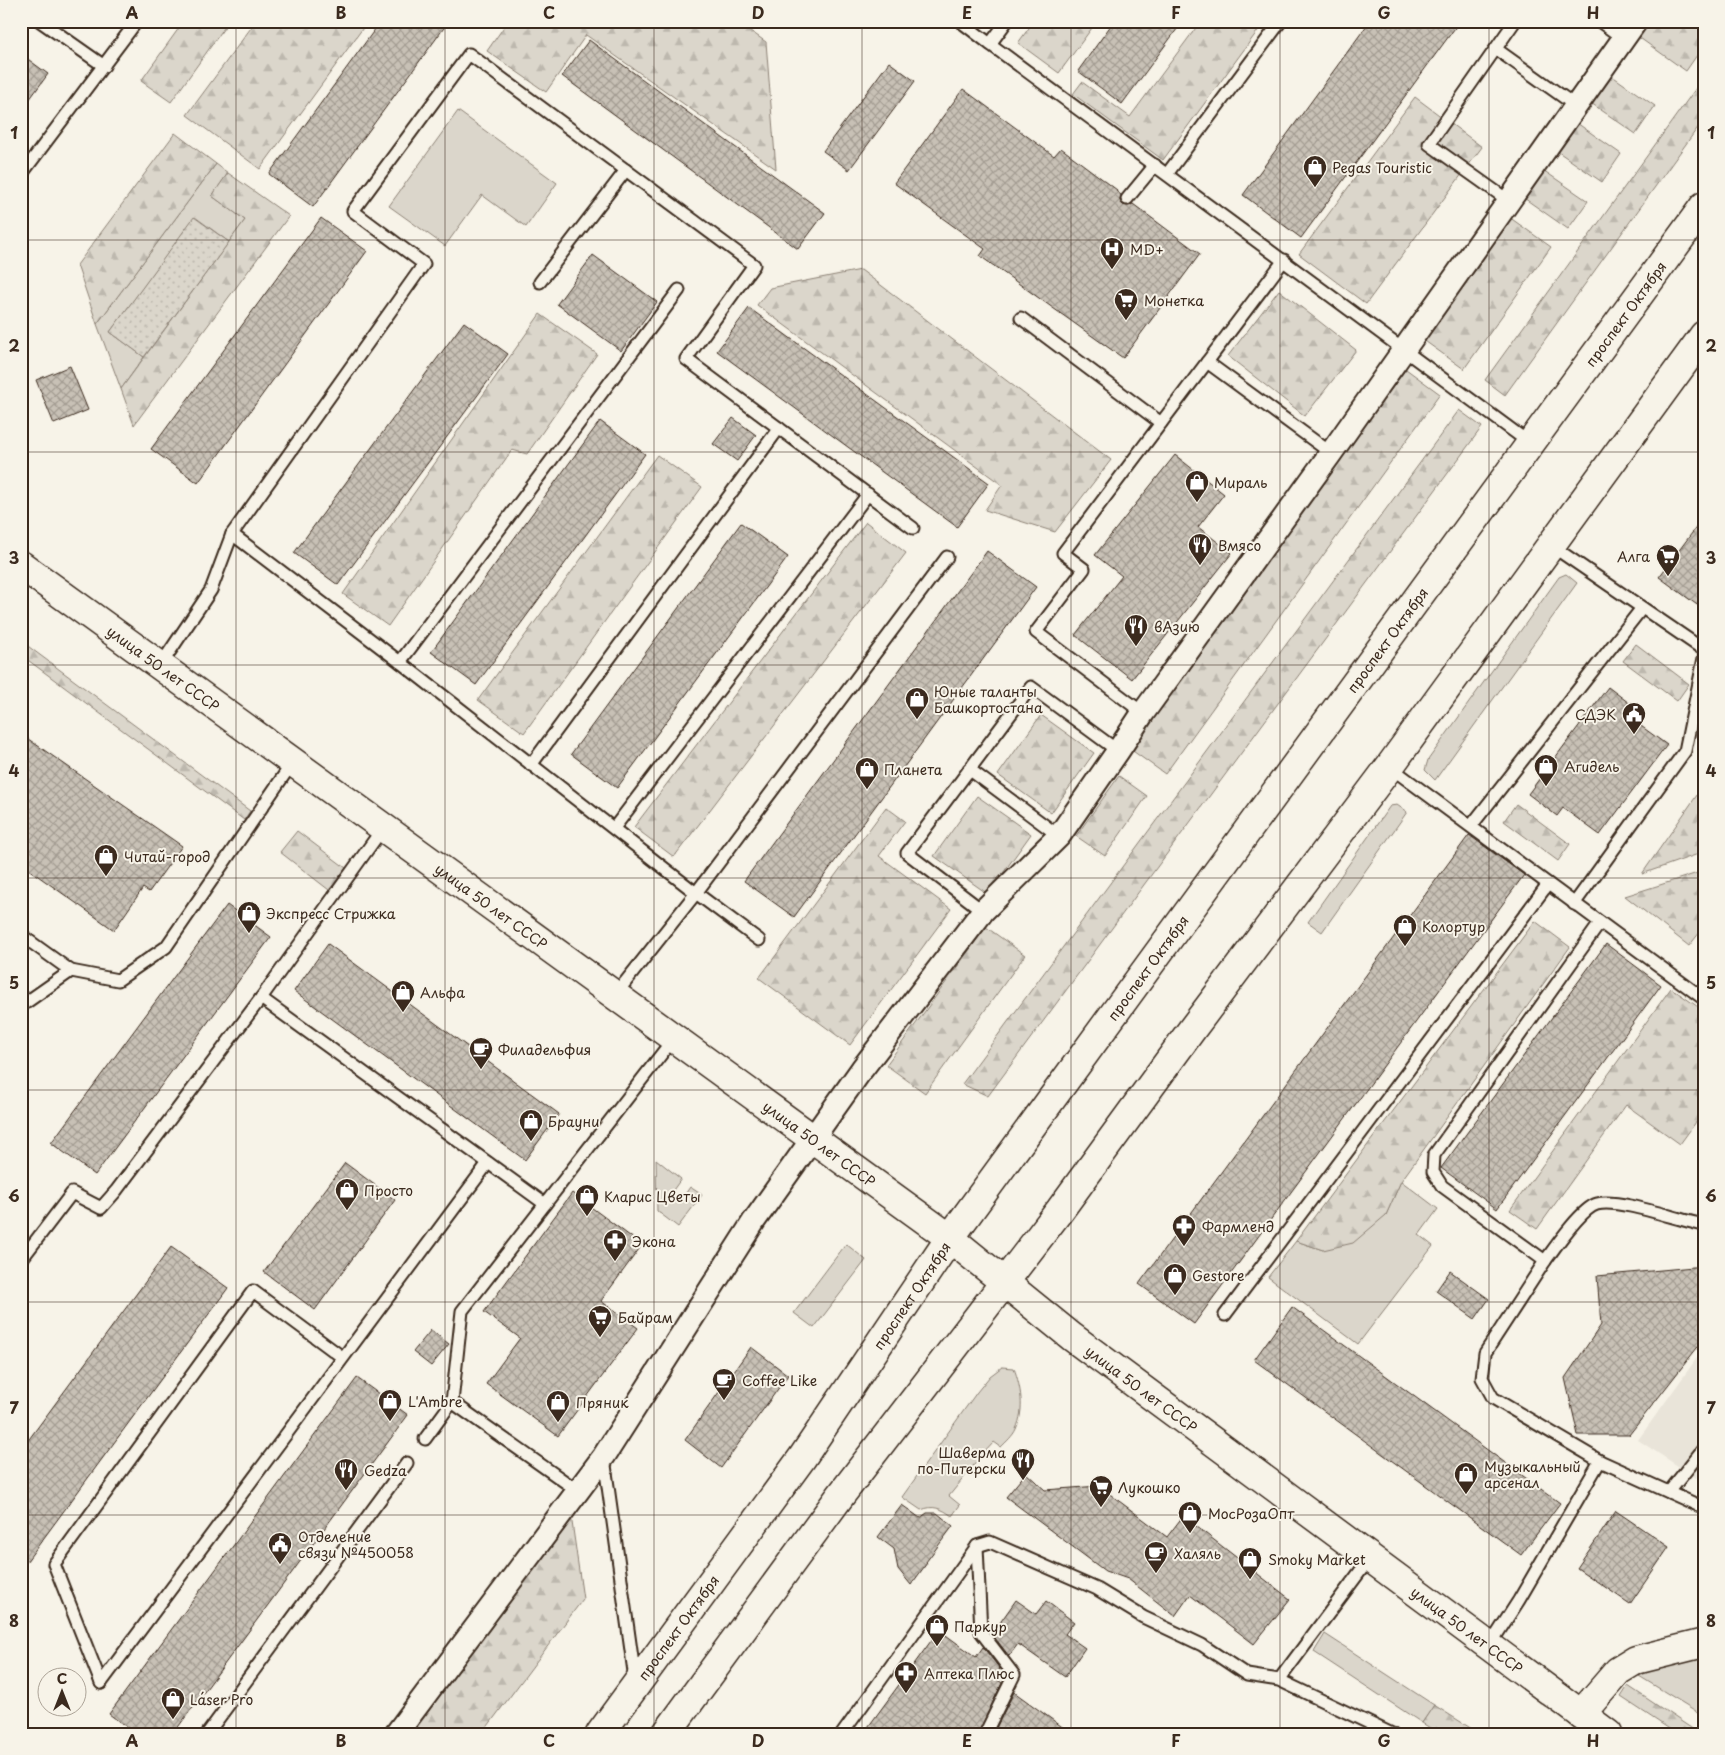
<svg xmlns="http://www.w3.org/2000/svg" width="1725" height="1755" viewBox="0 0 1725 1755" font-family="'Playpen Sans',sans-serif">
  <defs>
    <pattern id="forest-firs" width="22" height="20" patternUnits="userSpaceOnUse" patternTransform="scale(1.25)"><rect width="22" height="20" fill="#dbd6cb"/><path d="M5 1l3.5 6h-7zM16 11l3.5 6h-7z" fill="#bdb8ae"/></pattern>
    <pattern id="park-dots" width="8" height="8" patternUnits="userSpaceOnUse" patternTransform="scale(1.25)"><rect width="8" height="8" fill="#dbd6cb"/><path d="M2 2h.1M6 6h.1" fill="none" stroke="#bdb8ae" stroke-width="1.8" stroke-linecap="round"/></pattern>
    <pattern id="building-cross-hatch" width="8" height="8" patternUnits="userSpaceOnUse" patternTransform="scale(1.25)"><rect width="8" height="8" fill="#c8c1b6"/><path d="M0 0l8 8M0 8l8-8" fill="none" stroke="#a49d93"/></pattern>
  </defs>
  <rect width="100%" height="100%" fill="#f7f3e8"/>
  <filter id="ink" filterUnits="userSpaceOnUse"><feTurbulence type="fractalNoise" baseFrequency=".02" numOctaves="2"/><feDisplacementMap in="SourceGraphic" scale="10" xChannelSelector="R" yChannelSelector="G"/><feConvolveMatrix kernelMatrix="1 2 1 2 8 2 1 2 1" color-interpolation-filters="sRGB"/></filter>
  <g filter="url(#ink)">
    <!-- built -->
    <path fill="#e9e4d9" d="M1704 1348V1483L1638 1440Z"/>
    <!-- grass -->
    <g fill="#dbd6cb" stroke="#8b8074">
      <path d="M458 111 557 183 526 227 482 195 445 246 389 206Z"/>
      <path d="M216 164 228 173 212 196 245 220 229 242 195 217 110 332 144 357 121 389 97 324Z"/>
      <path d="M1566 574 1577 583 1435 780 1425 770 1428 760 1559 577Z"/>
      <path d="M1397 805 1407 812 1322 932 1308 922 1390 806Z"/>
      <path d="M656 1159 681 1179 671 1193 681 1200 690 1187 702 1195 678 1227 657 1211Z"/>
      <path d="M1401 1181 1438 1209 1419 1235 1433 1246 1358 1344 1268 1277 1296 1241 1323 1250 1386 1215Z"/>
      <path d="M846 1244 866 1260 814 1328 794 1313Z"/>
      <path d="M1002 1367 1014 1368C1021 1388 1025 1409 1016 1429 1013 1436 1006 1442 1001 1447L994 1442 982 1455 949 1496 960 1505 952 1516C941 1508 933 1505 921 1510L902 1497 977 1392 990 1376Z"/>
      <path d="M1325 1634 1434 1705 1422 1723 1314 1652Z"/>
      <path d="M1704 1658V1716L1639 1676 1669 1663Z"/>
    </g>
    <!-- forest -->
    <g fill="url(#forest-firs)" stroke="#8b8074">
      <path d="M184 21H229L171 102 141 81Z"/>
      <path d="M256 21H368L260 169 187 115Z"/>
      <path d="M508 21H736L766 42 776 169 586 35 546 92 487 51Z"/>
      <path d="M1034 21H1097L1059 73 1018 43Z"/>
      <path d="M1201 21H1265L1163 160 1073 94 1082 82 1130 117Z"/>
      <path d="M1647 21H1704V45L1686 71 1637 36Z"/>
      <path d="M1608 73 1655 106 1636 134 1588 101Z"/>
      <path d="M1704 77V119L1505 395 1485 380Z"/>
      <path d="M1415 97 1482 147 1366 304 1299 254Z"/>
      <path d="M1574 121 1621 154 1602 182 1554 149Z"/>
      <path d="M175 133 216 164 97 324 77 265Z"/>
      <path d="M1540 168 1588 201 1568 229 1521 196Z"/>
      <path d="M228 173 289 216 134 425 121 389 245 220 212 196Z"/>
      <path d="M1509 217 1551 247 1464 369 1422 339Z"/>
      <path d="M861 270 1111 460 1055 532 985 510 1002 485 757 305 770 288Z"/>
      <path d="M1279 290 1356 350 1305 416 1228 356Z"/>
      <path d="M540 314 597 354 527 454 512 450 388 626 343 594Z"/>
      <path d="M1406 369 1440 394 1165 774 1130 749Z"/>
      <path d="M1459 410 1482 427 988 1096 962 1084Z"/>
      <path d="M657 455 702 487 524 733 478 700Z"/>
      <path d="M866 522 906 553 674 857 634 827Z"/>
      <path d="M21 641 250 811 244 820 21 655Z"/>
      <path d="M1636 644 1689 684 1677 701 1623 661Z"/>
      <path d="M1041 715 1094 753 1051 813 998 775Z"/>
      <path d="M1119 776 1147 796 1105 856 1076 836Z"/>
      <path d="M1704 785V852L1642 874Z"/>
      <path d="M977 796 1031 834 988 894 934 856Z"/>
      <path d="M1516 804 1570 844 1558 861 1504 821Z"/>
      <path d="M886 807 905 821 879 856 951 909 850 1045 759 978Z"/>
      <path d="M297 831 346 868 329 890 280 852Z"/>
      <path d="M1704 871V927L1689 946 1625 896Z"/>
      <path d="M1535 921 1570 947 1401 1181 1386 1215 1353 1243 1323 1250 1296 1241Z"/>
      <path d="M986 927 1025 955 925 1093 886 1065Z"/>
      <path d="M1671 988 1704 1011V1111L1680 1144 1626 1105 1537 1229 1510 1210Z"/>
      <path d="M571 1515 583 1599 482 1734H408Z"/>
      <path d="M1628 1686 1700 1734H1677L1621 1697Z"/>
      <path d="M1434 1705 1480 1734H1440L1422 1723Z"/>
    </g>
    <!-- park -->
    <path fill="url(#park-dots)" stroke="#8b8074" d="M194 217 229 242 144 357 110 332Z"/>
    <!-- building -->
    <g fill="url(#building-cross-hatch)" stroke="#3b2a1e">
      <path d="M381 21H449L313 207 269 174Z"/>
      <path d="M1114 21H1183L1122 104 1078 71Z"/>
      <path d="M1370 21H1460L1301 238 1243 195Z"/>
      <path d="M589 40 825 213 798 249 562 76Z"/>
      <path d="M21 54 48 74 21 111Z"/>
      <path d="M889 62 915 81 849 170 823 151Z"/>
      <path d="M963 89 1054 156 1061 148 1117 190 1116 191 1121 195 1120 201 1123 205 1129 206 1133 204 1200 254 1123 358 980 256 985 249 894 183Z"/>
      <path d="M321 218 367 251 198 483 151 449Z"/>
      <path d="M593 255 657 302 621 351 557 304Z"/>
      <path d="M749 308 989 483 957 527 717 351Z"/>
      <path d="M464 322 508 354 338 585 294 553Z"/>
      <path d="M70 366 88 410 54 424 36 380Z"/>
      <path d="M733 418 756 435 737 461 713 444Z"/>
      <path d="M600 421 645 454 476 685 431 652Z"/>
      <path d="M1175 455 1224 494 1198 527 1232 553 1132 679 1075 635 1122 576 1095 555Z"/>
      <path d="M1704 517V610L1659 577Z"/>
      <path d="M741 523 788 557 617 788 571 754Z"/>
      <path d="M987 551 1036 587 794 917 744 881Z"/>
      <path d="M1608 687 1641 712 1634 721 1667 745 1600 835 1563 808 1557 816 1528 794Z"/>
      <path d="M21 734 182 846 149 892 143 888 114 930 21 864Z"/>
      <path d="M1469 835 1524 875 1194 1324 1139 1284Z"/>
      <path d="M227 905 271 937 95 1175 51 1143Z"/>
      <path d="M328 944 559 1114 525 1160 294 991Z"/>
      <path d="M1606 944 1661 985 1497 1209 1441 1168Z"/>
      <path d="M345 1163 395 1200 315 1310 264 1272Z"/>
      <path d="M572 1193 642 1245 601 1301 638 1328 558 1436 486 1384 520 1338 484 1312Z"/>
      <path d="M171 1247 228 1288 21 1569V1450Z"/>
      <path d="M1704 1266V1339L1629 1435H1578L1565 1378 1601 1325 1597 1276Z"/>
      <path d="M1450 1271 1489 1299 1475 1319 1436 1291Z"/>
      <path d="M1292 1307 1560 1503 1521 1555 1254 1360Z"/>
      <path d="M431 1330 449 1344 431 1366 413 1352Z"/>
      <path d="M751 1347 788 1375 721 1468 685 1440Z"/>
      <path d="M357 1378 408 1415 173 1734H136L109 1714Z"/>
      <path d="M1026 1473 1045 1490 1099 1486 1167 1537 1183 1516 1290 1599 1254 1644 1190 1595 1175 1616 1128 1579 1105 1571 1006 1497Z"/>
      <path d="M902 1505 920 1518 927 1513H937L953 1526 926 1562 927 1563 911 1585 898 1569 894 1549 878 1537Z"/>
      <path d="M1616 1511 1669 1547 1630 1604 1577 1568Z"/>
      <path d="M1016 1600 1036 1614 1046 1601 1074 1622 1065 1634 1085 1648 1065 1677 1018 1644 1009 1656 992 1634Z"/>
      <path d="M939 1630 976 1657 983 1647 1000 1669 994 1677 1002 1683 978 1734H863Z"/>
      <path d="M1014 1692 1072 1734H993Z"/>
    </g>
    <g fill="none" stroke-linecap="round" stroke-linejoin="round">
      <!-- service casing -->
      <g stroke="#3b2a1e" stroke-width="15">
        <g id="service">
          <path d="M40 21 104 66"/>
          <path d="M960 21 990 44"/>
          <path d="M1007 21 990 44 1531 444"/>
          <path d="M1599 21 1624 39"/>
          <path d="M1496 49 1576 106"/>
          <path d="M1167 174 1281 21"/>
          <path d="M21 175 137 21"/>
          <path d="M1127 199 1155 165"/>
          <path d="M1509 201 1429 144 1515 21"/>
          <path d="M540 282 626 170"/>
          <path d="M1021 318 1161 423"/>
          <path d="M1207 362 1331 453"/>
          <path d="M232 534 400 662 696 893 759 940"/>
          <path d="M1552 546 1704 650"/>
          <path d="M400 662 679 290"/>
          <path d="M160 666 211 590 232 534 424 264 353 211 469 54 754 265 686 359 913 528"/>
          <path d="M1143 713 1036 632 1084 569 1063 553 1284 260"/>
          <path d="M531 765 779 428"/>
          <path d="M1390 767 1704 999"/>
          <path d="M969 769 1059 836"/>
          <path d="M1471 826 1642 608"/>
          <path d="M383 828 261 998 545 1204"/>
          <path d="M614 828 868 494"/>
          <path d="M1574 904 1685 751 1704 658"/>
          <path d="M983 911 907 853 1031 687 1118 751"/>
          <path d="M21 935 71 971 118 980 166 947 293 762"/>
          <path d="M615 995 696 893 947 557"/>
          <path d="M21 1006 71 971"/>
          <path d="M21 1260 72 1193 101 1208 116 1191 261 998"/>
          <path d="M1545 1261C1555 1247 1582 1208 1597 1204 1619 1198 1678 1220 1704 1225"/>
          <path d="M1225 1315 1548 884"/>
          <path d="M425 1439 452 1402"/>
          <path d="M604 1458 635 1679"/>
          <path d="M1600 1461 1704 1508"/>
          <path d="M578 1491 452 1402 462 1311 674 1038"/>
          <path d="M1669 1492 1704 1448"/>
          <path d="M977 1546 981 1632 1014 1675 985 1734"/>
          <path d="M1490 1645 1519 1600 1600 1461 1493 1398 1482 1378 1485 1353 1545 1261 1442 1186 1433 1172 1434 1155 1600 923"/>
          <path d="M1279 1680 1370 1558"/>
          <path d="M101 1683 488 1163"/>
          <path d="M101 1683 54 1564 253 1291 342 1357"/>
          <path d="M207 1734 407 1463"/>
          <path d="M842 1734 977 1546 990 1542 1097 1589 1143 1617 1202 1645 1247 1675 1279 1680 1392 1734"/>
        </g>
      </g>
      <!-- minor casing -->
      <g stroke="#3b2a1e" stroke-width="26">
        <path id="minor" d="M396 1734 604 1456 754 1221 862 1069 983 911 1059 836 1118 751 1143 713 1331 453 1636 21"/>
      </g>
      <!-- secondary casing -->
      <g stroke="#3b2a1e" stroke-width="31">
        <g id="secondary">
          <path id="s1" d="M21 565 950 1238 1072 1337 1608 1734"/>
          <path d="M1581 1714 1618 1671 1636 1660 1704 1643"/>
        </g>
      </g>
      <!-- primary casing -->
      <g stroke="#3b2a1e" stroke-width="31">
        <g id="primary">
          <path id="s2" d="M600 1734 802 1458 950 1238 1704 206"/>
          <path d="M666 1734 841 1495 1060 1210 1193 1028 1390 766 1704 335"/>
        </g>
      </g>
      <!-- service -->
      <use href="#service" stroke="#f7f3e8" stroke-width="11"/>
      <!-- minor -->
      <use href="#minor" stroke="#f7f3e8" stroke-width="22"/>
      <!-- secondary -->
      <use href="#secondary" stroke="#f7f3e8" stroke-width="28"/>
      <!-- primary -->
      <use href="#primary" stroke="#f7f3e8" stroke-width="28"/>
    </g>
  </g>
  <!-- grid -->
  <path fill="none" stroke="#3b2a1e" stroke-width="1" stroke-opacity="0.55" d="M236 21V1734M445 21V1734M654 21V1734M862 21V1734M1071 21V1734M1280 21V1734M1489 21V1734M21 240H1704M21 452H1704M21 665H1704M21 878H1704M21 1090H1704M21 1302H1704M21 1515H1704"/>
  <!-- icons -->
  <defs>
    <g id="shop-pin" transform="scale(1.25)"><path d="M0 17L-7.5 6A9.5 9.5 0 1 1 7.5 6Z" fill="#3b2a1e" stroke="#f7f3e8"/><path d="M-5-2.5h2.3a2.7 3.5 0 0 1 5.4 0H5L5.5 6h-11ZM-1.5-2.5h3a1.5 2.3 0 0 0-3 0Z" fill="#fff"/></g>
    <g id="hospital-pin" transform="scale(1.25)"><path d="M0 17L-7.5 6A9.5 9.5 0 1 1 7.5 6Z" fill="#3b2a1e" stroke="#f7f3e8"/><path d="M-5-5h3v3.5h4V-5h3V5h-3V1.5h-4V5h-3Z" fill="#fff"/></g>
    <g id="supermarket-pin" transform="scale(1.25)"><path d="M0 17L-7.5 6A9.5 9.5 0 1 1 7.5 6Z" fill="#3b2a1e" stroke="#f7f3e8"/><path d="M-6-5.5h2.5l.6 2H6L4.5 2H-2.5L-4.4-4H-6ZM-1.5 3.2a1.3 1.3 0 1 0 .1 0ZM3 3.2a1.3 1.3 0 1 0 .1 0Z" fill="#fff"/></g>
    <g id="restaurant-pin" transform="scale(1.25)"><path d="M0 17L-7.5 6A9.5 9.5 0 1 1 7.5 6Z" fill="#3b2a1e" stroke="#f7f3e8"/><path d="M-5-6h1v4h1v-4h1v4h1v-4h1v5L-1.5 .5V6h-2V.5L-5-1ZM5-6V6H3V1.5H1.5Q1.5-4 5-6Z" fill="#fff"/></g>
    <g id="civic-pin" transform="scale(1.25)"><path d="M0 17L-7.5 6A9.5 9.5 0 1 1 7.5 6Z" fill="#3b2a1e" stroke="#f7f3e8"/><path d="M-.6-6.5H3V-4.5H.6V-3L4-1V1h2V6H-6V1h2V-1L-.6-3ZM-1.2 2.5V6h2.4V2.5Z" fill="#fff"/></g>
    <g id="cafe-pin" transform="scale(1.25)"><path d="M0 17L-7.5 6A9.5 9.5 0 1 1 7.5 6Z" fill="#3b2a1e" stroke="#f7f3e8"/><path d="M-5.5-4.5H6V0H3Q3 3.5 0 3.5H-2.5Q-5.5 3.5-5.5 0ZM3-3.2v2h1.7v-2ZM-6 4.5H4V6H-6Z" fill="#fff"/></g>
    <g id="pharmacy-pin" transform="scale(1.25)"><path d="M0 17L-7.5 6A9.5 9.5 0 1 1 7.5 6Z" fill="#3b2a1e" stroke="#f7f3e8"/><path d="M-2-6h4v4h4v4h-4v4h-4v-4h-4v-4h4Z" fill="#fff"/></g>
  </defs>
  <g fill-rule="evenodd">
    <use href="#shop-pin" x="1315" y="167"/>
    <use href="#hospital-pin" x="1112" y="249"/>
    <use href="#supermarket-pin" x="1126" y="300"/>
    <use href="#shop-pin" x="1197" y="482"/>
    <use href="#restaurant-pin" x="1200" y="545"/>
    <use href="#supermarket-pin" x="1668" y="556"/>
    <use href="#restaurant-pin" x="1136" y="626"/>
    <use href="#shop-pin" x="917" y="699"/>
    <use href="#civic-pin" x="1634" y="714"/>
    <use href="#shop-pin" x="1546" y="766"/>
    <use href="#shop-pin" x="867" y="769"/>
    <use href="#shop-pin" x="106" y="856"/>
    <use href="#shop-pin" x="249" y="913"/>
    <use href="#shop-pin" x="1405" y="926"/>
    <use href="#shop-pin" x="403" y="992"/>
    <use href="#cafe-pin" x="481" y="1049"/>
    <use href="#shop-pin" x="531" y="1121"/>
    <use href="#shop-pin" x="347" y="1190"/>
    <use href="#shop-pin" x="587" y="1196"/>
    <use href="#pharmacy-pin" x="1184" y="1226"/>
    <use href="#pharmacy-pin" x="615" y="1241"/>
    <use href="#shop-pin" x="1175" y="1275"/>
    <use href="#supermarket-pin" x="600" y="1317"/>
    <use href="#cafe-pin" x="724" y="1380"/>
    <use href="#shop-pin" x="390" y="1401"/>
    <use href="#shop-pin" x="558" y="1402"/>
    <use href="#restaurant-pin" x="1023" y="1460"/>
    <use href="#restaurant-pin" x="346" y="1470"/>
    <use href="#shop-pin" x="1466" y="1474"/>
    <use href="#supermarket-pin" x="1101" y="1487"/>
    <use href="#shop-pin" x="1190" y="1513"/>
    <use href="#civic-pin" x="280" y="1544"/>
    <use href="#cafe-pin" x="1156" y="1553"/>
    <use href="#shop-pin" x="1250" y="1559"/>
    <use href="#shop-pin" x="937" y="1626"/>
    <use href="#pharmacy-pin" x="906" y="1673"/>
    <use href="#shop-pin" x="173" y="1699"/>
  </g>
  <g text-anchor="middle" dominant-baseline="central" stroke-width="4" stroke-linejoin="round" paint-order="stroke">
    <!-- poi labels -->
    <g font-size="14" fill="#3b2a1e" stroke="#f7f3e8" text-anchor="start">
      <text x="1332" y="167">Pegas Touristic</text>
      <text x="1130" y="249">MD+</text>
      <text x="1144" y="300">Монетка</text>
      <text x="1214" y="482">Мираль</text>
      <text x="1218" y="545">Вмясо</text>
      <text x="1650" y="556" text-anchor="end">Алга</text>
      <text x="1154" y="626">вАзию</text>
      <text x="934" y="691">Юные таланты<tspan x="934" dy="16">Башкортостана</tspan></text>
      <text x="1616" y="714" text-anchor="end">СДЭК</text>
      <text x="1564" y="766">Агидель</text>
      <text x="884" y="769">Планета</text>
      <text x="124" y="856">Читай-город</text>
      <text x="266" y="913">Экспресс Стрижка</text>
      <text x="1422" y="926">Колортур</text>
      <text x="420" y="992">Альфа</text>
      <text x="498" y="1049">Филадельфия</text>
      <text x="548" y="1121">Брауни</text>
      <text x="364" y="1190">Просто</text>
      <text x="604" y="1196">Кларис Цветы</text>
      <text x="1202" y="1226">Фармленд</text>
      <text x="632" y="1241">Экона</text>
      <text x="1192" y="1275">Gestore</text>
      <text x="618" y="1317">Байрам</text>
      <text x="742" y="1380">Coffee Like</text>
      <text x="408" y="1401">L'Ambre</text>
      <text x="576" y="1402">Пряник</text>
      <text x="1006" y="1452" text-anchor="end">Шаверма<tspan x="1006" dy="16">по-Питерски</tspan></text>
      <text x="1484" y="1466">Музыкальный<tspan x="1484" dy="16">арсенал</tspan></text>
      <text x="364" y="1470">Gedza</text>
      <text x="1118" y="1487">Лукошко</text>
      <text x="1208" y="1513">МосРозаОпт</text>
      <text x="298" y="1536">Отделение<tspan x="298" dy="16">связи №450058</tspan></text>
      <text x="1174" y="1553">Халяль</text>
      <text x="1268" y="1559">Smoky Market</text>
      <text x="954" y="1626">Паркур</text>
      <text x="924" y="1673">Аптека Плюс</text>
      <text x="190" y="1699">Láser Pro</text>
    </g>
    <!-- street labels -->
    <g font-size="14" fill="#3b2a1e" stroke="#f7f3e8">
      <text stroke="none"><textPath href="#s2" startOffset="1752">проспект Октября</textPath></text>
      <text stroke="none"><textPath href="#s2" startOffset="1348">проспект Октября</textPath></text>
      <text stroke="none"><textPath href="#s1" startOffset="176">улица 50 лет СССР</textPath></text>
      <text stroke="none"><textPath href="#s1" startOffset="581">улица 50 лет СССР</textPath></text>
      <text stroke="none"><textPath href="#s2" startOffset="942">проспект Октября</textPath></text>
      <text stroke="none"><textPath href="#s1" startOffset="986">улица 50 лет СССР</textPath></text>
      <text stroke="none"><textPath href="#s2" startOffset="538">проспект Октября</textPath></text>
      <text stroke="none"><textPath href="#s1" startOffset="1391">улица 50 лет СССР</textPath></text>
      <text stroke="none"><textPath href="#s2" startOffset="132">проспект Октября</textPath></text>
      <text stroke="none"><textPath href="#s1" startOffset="1796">улица 50 лет СССР</textPath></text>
    </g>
  </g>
  <!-- margin -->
  <rect width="1725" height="1755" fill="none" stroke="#f7f3e8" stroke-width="55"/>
  <!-- north arrow -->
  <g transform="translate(62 1692)"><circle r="24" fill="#f7f3e8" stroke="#aca397"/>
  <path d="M0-4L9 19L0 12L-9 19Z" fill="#3b2a1e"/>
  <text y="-8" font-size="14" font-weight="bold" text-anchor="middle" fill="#3b2a1e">С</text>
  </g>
  <rect x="28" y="28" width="1670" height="1700" fill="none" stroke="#3b2a1e" stroke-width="2"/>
  <g font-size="16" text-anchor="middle" font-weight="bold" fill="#3b2a1e">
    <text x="132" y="19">A</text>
    <text x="341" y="19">B</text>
    <text x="549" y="19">C</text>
    <text x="758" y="19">D</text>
    <text x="967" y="19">E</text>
    <text x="1176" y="19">F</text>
    <text x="1384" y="19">G</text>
    <text x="1593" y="19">H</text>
    <text x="14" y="139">1</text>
    <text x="1711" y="139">1</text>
    <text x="14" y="352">2</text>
    <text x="1711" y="352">2</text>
    <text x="14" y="564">3</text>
    <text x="1711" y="564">3</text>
    <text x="14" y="777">4</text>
    <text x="1711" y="777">4</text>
    <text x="14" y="989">5</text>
    <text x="1711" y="989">5</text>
    <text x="14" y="1202">6</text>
    <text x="1711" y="1202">6</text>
    <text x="14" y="1414">7</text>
    <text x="1711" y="1414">7</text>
    <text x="14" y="1627">8</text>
    <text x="1711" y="1627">8</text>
    <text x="132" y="1747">A</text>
    <text x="341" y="1747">B</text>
    <text x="549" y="1747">C</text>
    <text x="758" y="1747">D</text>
    <text x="967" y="1747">E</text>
    <text x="1176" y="1747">F</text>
    <text x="1384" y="1747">G</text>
    <text x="1593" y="1747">H</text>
  </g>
</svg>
